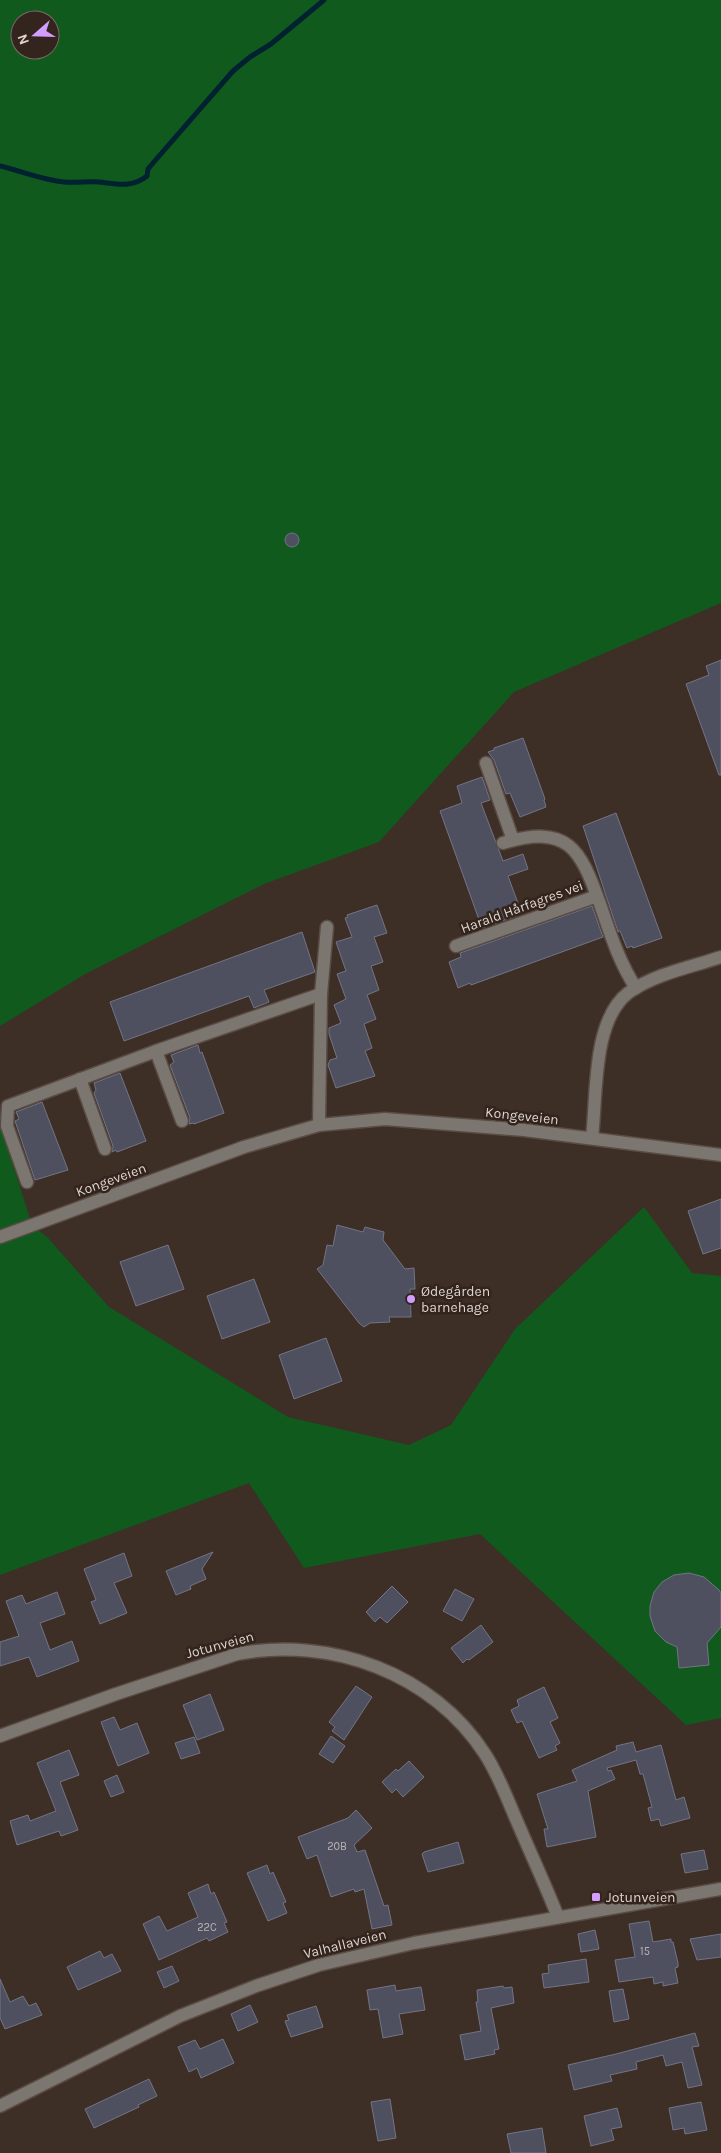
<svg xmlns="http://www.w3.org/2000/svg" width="721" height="2153" viewBox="0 0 721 2153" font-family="Karla,sans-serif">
  <rect width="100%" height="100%" fill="#3d2e26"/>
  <!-- green -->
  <g fill="#115a1e" fill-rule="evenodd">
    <path d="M0 0H721V603L514 692 379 842 264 884 87 973 0 1026ZM20 20H50V50H20Z"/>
    <path d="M0 1124 32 1225 48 1238 109 1307 288 1417 409 1445 451 1425 515 1329 644 1207 692 1273 721 1276V1718L686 1725 480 1534 304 1568 249 1483 0 1575Z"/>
  </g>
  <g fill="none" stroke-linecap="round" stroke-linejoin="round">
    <!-- stream -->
    <path stroke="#002130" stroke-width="5" d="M0 166C21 171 43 180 64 182 76 183 88 181 99 182 118 184 132 188 147 176L148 169 153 163 233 71 250 57 271 44 324 0"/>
  </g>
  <!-- building -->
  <g fill="#4e4f5f" stroke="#737485">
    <circle cx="292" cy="540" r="7"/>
    <path d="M721 660V775H719L686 684 709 675 706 666Z"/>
    <path d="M523 738 545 799 544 800 546 807 520 817 510 793 506 794 494 760 488 752 494 750V748Z"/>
    <path d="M482 777 490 800 481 803 503 861 523 854 528 869 508 876 522 914 482 928 440 811 462 803 457 786Z"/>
    <path d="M616 813 662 938 633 948 632 946 627 948 620 931 618 932 583 826Z"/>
    <path d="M377 905 387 933 374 937 383 962 371 966 379 990 367 995 376 1019 364 1024 372 1048 365 1051 375 1076 336 1088 328 1065 330 1060 337 1058 329 1034V1028L341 1023 334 1005 346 999 337 974 346 971 336 942 352 937 345 918 348 917 347 915Z"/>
    <path d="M592 906 603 937 471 985 470 983 458 988 449 962 461 957 460 953Z"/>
    <path d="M302 932 315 972 264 990 269 1002 254 1008 249 996 124 1041 110 1002Z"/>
    <path d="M198 1045 200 1053 202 1052 224 1113 194 1124V1123L189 1124 190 1118 170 1065 174 1062 171 1055Z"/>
    <path d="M120 1073 146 1141 117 1152 116 1150 112 1152 113 1146 94 1093 96 1090 94 1083Z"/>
    <path d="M42 1102 68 1170 35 1180 15 1121 19 1119 16 1112Z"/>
    <path d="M721 1199V1248L703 1254 688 1211Z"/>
    <path d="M337 1225 363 1232 365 1227 384 1232 383 1240 405 1269 414 1268 415 1289H410L411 1317H389L390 1322 370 1323 364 1327 359 1323 317 1269 323 1265 327 1245 333 1246Z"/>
    <path d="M168 1245 184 1289 136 1306 120 1262Z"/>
    <path d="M254 1279 270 1322 222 1339 207 1296Z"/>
    <path d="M326 1338 342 1381 294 1399 279 1355Z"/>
    <path d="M213 1552 202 1569 206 1579 190 1586 191 1589 176 1595 166 1571Z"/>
    <path d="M124 1553 132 1576 114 1583 127 1613 100 1624 91 1602 96 1600 84 1569Z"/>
    <path d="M689 1573 704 1577 719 1590 721 1593V1627L707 1643 709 1665 679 1668 677 1647 666 1642 655 1631 650 1616V1606L654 1592 662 1582 674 1575Z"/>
    <path d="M392 1586 408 1602 387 1623 380 1617 375 1622 366 1612Z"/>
    <path d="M455 1589 474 1599 462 1621 443 1611Z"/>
    <path d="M57 1592 65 1614 40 1623 50 1650 72 1641 79 1661 37 1677 29 1657 0 1666V1642L19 1636 6 1601 22 1595 26 1604Z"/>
    <path d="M481 1625 493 1642 469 1660 467 1659 463 1663 451 1648Z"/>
    <path d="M356 1686 372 1697 344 1740 332 1731 335 1727 329 1722Z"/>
    <path d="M544 1687 558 1718 550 1722 560 1743 555 1746 557 1750 539 1758 522 1721 517 1723 511 1710 519 1706 517 1700Z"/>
    <path d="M210 1694 224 1730 197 1740 183 1705Z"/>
    <path d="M114 1717 120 1730 137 1723 149 1753 118 1766 101 1722Z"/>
    <path d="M331 1736 345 1746 333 1763 319 1754Z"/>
    <path d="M194 1737 200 1753 181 1759 175 1743Z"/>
    <path d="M633 1742 636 1752 661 1745 676 1800 684 1797 690 1818 661 1826 659 1819 651 1821 648 1808 652 1807 643 1774H640L636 1760 607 1768 608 1771 611 1770 615 1779 588 1791 596 1837 547 1847 544 1829H548L537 1794 577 1781 572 1770 617 1750 616 1746Z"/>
    <path d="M69 1750 79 1775 60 1782 78 1830 61 1836 59 1831 17 1845 10 1821 28 1815 30 1821 56 1811 37 1763Z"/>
    <path d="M409 1761 424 1777 403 1797 396 1789 392 1793 382 1782 396 1769 398 1771Z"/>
    <path d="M117 1775 124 1792 111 1797 104 1781Z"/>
    <path d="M356 1810 372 1828 354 1845 357 1852 365 1850 384 1906 388 1905 392 1925 372 1929 364 1889 355 1892 354 1889 331 1897 317 1855 307 1859 298 1837 348 1818Z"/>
    <path d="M458 1842 464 1863 428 1872 422 1854 424 1852Z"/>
    <path d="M704 1850 708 1869 685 1873 681 1854Z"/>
    <path d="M267 1865 270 1874 273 1872 286 1902 283 1903 287 1913 268 1921 247 1873Z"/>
    <path d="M208 1884 211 1894 214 1892 227 1922 224 1923 228 1932 209 1941 207 1938 159 1960 143 1924 159 1916 167 1931 198 1917 188 1893Z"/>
    <path d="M649 1921 653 1942 671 1939V1942H673L678 1963V1967L675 1968 678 1983 663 1986V1982L654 1984 653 1977 619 1982 615 1960 635 1957 629 1924Z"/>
    <path d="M595 1930 599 1949 581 1952 578 1934Z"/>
    <path d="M721 1934V1957L697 1960 690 1939Z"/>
    <path d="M100 1951 104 1958 112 1954 121 1971 78 1990 67 1967Z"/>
    <path d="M586 1959 589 1982 544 1988 542 1974 549 1973 548 1965Z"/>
    <path d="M172 1966 179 1981 164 1988 157 1972Z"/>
    <path d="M0 1979 10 2002 23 1996 29 2006 36 2003 42 2015 5 2029 0 2018Z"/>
    <path d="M395 1985 396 1991 421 1987 425 2010 399 2014 403 2034 383 2038 378 2009 370 2010 367 1990Z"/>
    <path d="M503 1986 504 1988 512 1987 514 2003 491 2008 499 2049 494 2050 495 2054 465 2060 460 2035 481 2031 476 2002H478L477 1990Z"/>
    <path d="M623 1989 629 2019 614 2022 609 1991Z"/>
    <path d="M250 2005 258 2022 238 2031 231 2014Z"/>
    <path d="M316 2006 323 2027 291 2037 285 2021 289 2020 287 2015Z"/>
    <path d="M695 2033 699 2046 692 2047 702 2085 688 2088 682 2062 666 2066 663 2055 636 2062 637 2069 610 2075 612 2081 574 2090 568 2065 616 2054Z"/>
    <path d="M223 2039 234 2063 201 2078 197 2068 189 2072 178 2047 195 2040 200 2049Z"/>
    <path d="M149 2079 157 2096 138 2105 139 2107 94 2128 85 2109Z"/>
    <path d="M390 2099 396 2138 378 2141 371 2102Z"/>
    <path d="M701 2102 707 2130 685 2134 684 2128 673 2130 669 2108Z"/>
    <path d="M617 2108 622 2127 611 2129 614 2140 591 2146 584 2116Z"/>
    <path d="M542 2128 546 2153H511L507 2134Z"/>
  </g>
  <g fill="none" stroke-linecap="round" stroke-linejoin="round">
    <!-- minor casing -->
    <g stroke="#5a4c45" stroke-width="15">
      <g id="minor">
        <path d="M486 763 513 840"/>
        <path d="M503 843C568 824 580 848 600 904 610 933 619 962 636 988"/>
        <path d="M456 946 597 896"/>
        <path d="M156 1051 182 1121"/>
        <path d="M80 1079 105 1149"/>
        <path d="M319 1125 321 994 327 927"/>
        <path d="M592 1138C597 1096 592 1021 628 993 654 974 691 967 721 957"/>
        <path d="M27 1182 7 1126 8 1106 156 1051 321 994"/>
        <path d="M0 1237 244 1147 319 1125 385 1119 524 1130 721 1155"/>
        <path d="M0 1736 116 1694 237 1654C330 1636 433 1673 485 1754 498 1774 507 1798 516 1819 530 1852 545 1884 558 1917"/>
        <path d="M0 2106 180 2016 256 1986 319 1965 414 1943 721 1889"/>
      </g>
    </g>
    <!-- minor -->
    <use href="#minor" stroke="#7c7670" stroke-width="12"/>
  </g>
  <!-- markers -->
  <g fill="#d19dfe" stroke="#33251d" stroke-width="2">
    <circle cx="411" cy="1299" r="5"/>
    <rect x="591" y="1892" width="10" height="10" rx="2.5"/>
  </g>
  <g text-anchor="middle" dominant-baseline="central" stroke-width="5" stroke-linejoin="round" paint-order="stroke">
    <!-- number labels -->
    <g font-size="11" fill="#bbb4b4">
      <text x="337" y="1846">20B</text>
      <text x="207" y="1927">22C</text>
      <text x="645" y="1951">15</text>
    </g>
    <!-- street labels -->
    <g font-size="14" fill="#dfd6d0" stroke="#33251d">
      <text transform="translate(522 907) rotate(-20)">Harald Hårfagres vei</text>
      <text transform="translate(522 1116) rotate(6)">Kongeveien</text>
      <text transform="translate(111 1180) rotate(-20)">Kongeveien</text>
      <text transform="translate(220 1645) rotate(-15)">Jotunveien</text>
      <text transform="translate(345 1944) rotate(-14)">Valhallaveien</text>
    </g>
    <!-- poi labels -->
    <g font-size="14" fill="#dfd6d0" stroke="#33251d" text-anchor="start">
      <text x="421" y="1291">Ødegården<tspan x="421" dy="16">barnehage</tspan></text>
      <text x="606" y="1897">Jotunveien</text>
    </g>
  </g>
  <!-- north arrow -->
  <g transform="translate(35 35) rotate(250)"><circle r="24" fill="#33251d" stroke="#786c65"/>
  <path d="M0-4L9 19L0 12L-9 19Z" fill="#d19dfe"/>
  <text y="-8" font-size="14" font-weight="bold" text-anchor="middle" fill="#dfd6d0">N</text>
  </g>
</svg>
